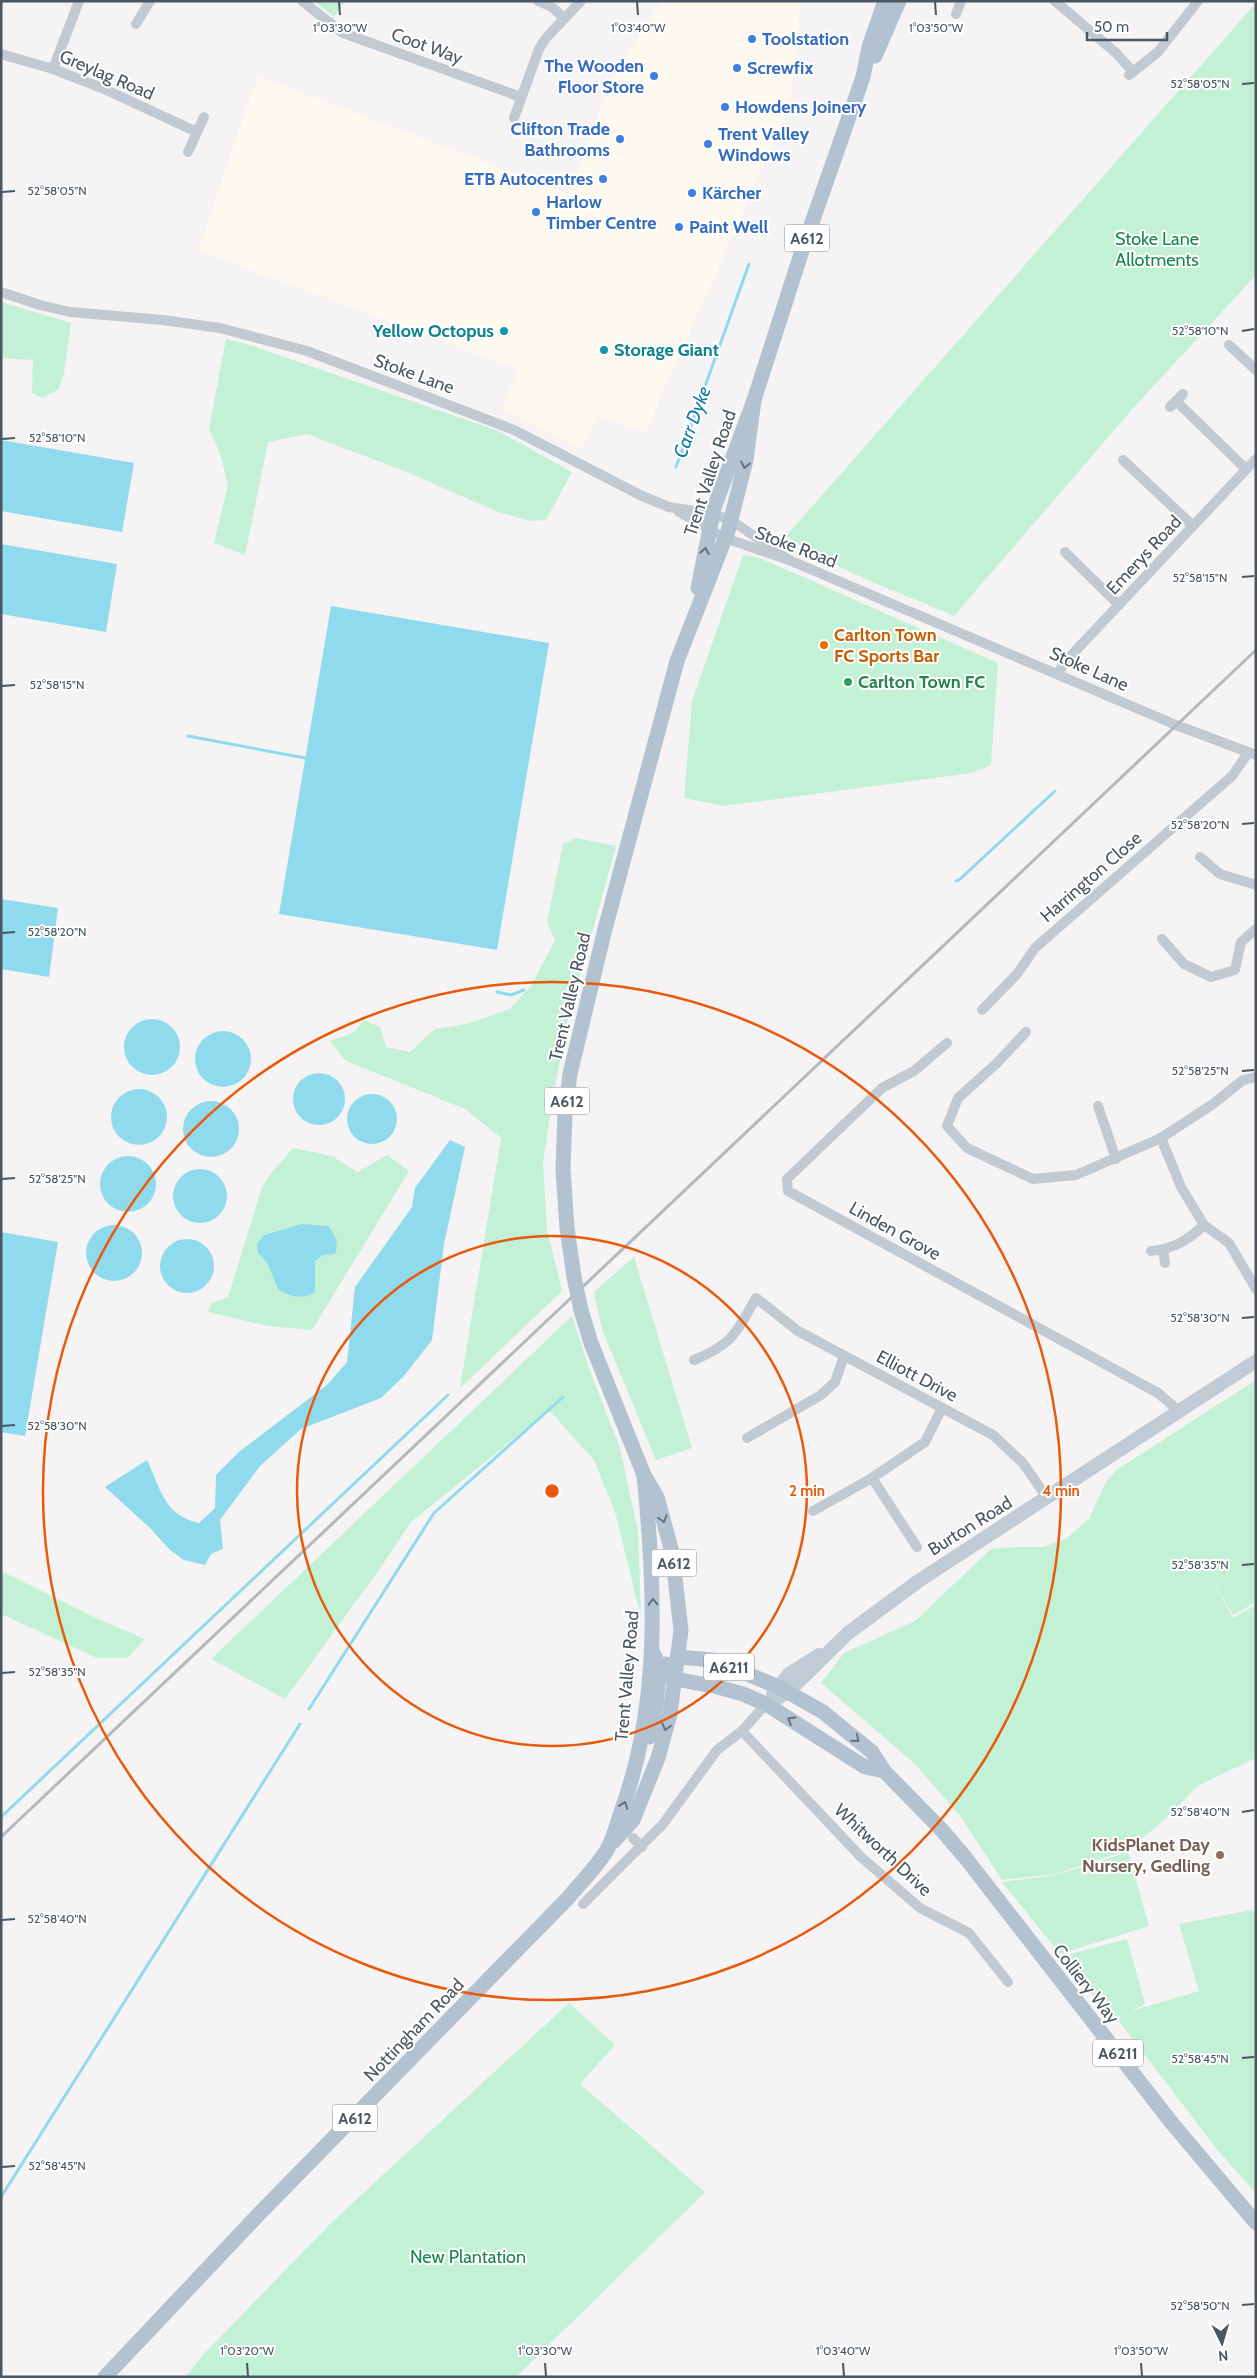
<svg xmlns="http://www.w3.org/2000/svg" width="1257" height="2378" viewBox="0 0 1257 2378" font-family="Cabin,sans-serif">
  <rect width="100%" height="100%" fill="#f5f3f3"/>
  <!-- commercial -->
  <path fill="#fdf9ef" d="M661 1H801L790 106 645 433 599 416 582 449 501 409 519 370 198 250 258 76 569 194 610 83Z"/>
  <!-- green -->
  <g fill="#c3f1d5">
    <path d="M314 1H345L334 17Z"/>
    <path d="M1256 3V275L1135 406 954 616C898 591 836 571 786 536Z"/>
    <path d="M1 302 71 323 64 373 59 389 42 398 32 393 33 360 1 358Z"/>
    <path d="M226 339 247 344 498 431 572 472 546 520 531 521 498 512 407 472 307 434 268 442 245 555 214 543 228 485 220 453 209 429Z"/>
    <path d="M743 555 760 558 998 663 991 765 972 773 724 806 684 798 692 701Z"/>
    <path d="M576 838 616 846 567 1023 552 1103 543 1163 547 1230 562 1291 460 1388 501 1138 465 1109 346 1061 330 1041 353 1033 364 1020 380 1027 386 1047 410 1052 435 1029 467 1024 510 1009 531 986 555 940 547 922 563 844Z"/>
    <path d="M293 1148 332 1156 358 1172 387 1155 409 1171 312 1330 268 1326 208 1312 212 1303 228 1297 262 1187 272 1172Z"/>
    <path d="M634 1257 692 1448 656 1460 602 1329 594 1292Z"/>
    <path d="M572 1316 591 1374 620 1448 638 1532 641 1617 615 1512 594 1460 549 1410 411 1522 381 1567 285 1699 211 1659Z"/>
    <path d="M1256 1380V1602L1233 1615 1209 1574 1233 1618 1256 1605V1758L1199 1785 1162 1822 1128 1850 1055 1874 1002 1880 961 1817 914 1763 821 1683 844 1653 915 1621 991 1549 1011 1547H1044L1067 1538 1089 1519 1106 1482 1115 1471Z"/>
    <path d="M1 1571 96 1618 145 1639 127 1658H97L1 1614Z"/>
    <path d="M1128 1852 1149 1926 1060 1954 1002 1882 1055 1875Z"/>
    <path d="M1252 1910 1256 1915V2193L1219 2152 1119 2021 1120 2016 1112 2019 1063 1956 1127 1939 1145 2004 1131 2011 1199 1991 1179 1924Z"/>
    <path d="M569 2003 615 2045 580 2084 705 2192 516 2377H185L204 2354 331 2223Z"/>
  </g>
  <!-- water -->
  <g fill="#90daee">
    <path d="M1 440 134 463 122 532 1 511Z"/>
    <path d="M1 544 117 564 106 632 1 614Z"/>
    <path d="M331 606 549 643 497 950 279 914Z"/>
    <path d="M1 899 58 908 49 977 1 969Z"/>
    <circle cx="152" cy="1047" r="28"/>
    <circle cx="223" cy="1059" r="28"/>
    <circle cx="319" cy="1099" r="26"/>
    <circle cx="139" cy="1117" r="28"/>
    <circle cx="372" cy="1119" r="25"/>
    <circle cx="211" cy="1129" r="28"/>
    <path d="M450 1140 465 1147 444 1244 432 1340 404 1376 381 1398 301 1429 260 1466 220 1520 223 1549 211 1554 205 1565 184 1560 170 1550 150 1528 105 1487 147 1460C161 1490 164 1515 199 1523L215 1508 216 1475 239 1452 328 1384 347 1362 355 1287 412 1207 415 1188Z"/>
    <circle cx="128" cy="1184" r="28"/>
    <circle cx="200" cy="1196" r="27"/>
    <path d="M302 1224 328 1226C336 1236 339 1242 335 1254L323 1255 315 1261V1292C303 1300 290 1297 278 1289L267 1262 258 1253 257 1244 264 1235Z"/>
    <circle cx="114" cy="1253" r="28"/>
    <path d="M1 1232 58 1242 25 1436 1 1432Z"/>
    <circle cx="187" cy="1266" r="27"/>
  </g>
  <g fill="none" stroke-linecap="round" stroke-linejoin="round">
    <!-- stream -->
    <g stroke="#90daee" stroke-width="3">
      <path d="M676 467 749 264"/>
      <path d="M188 736 305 758"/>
      <path d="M956 881 959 880 1055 791"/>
      <path d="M497 992 511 995 524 990"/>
      <path d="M309 1709 434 1513 563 1397"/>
      <path d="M1 1817 448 1395"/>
      <path d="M1 2197 300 1724"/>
    </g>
    <!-- street -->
    <g stroke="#c1cad2" stroke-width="10">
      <path d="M302 1 343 33 521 97"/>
      <path d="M538 1 552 7 564 18"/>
      <path d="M1055 1 1116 53 1133 72"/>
      <path d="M956 14 961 1"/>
      <path d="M136 24 150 1"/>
      <path d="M1 54 53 69 102 88 197 132"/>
      <path d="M53 69 79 1"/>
      <path d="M1129 75 1158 52 1198 1"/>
      <path d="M514 118 539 49 546 38 581 1"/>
      <path d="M188 152 204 117"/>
      <path d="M1 292 40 305 70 312 163 320 220 328 307 351 514 430 642 496 669 507 712 514 731 520 789 560"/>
      <path d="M1229 345 1256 370"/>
      <path d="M1176 401 1246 469"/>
      <path d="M1170 407 1183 394"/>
      <path d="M1123 460 1193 526"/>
      <path d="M679 512 725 538 789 560 1176 725 1256 755"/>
      <path d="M1065 552 1119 605"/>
      <path d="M1058 673 1065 662 1256 459"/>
      <path d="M1200 857 1220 874 1256 885"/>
      <path d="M1162 939 1184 964 1211 977 1235 970 1241 942 1256 929"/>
      <path d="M982 1010 1017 974 1035 948 1232 776 1248 753"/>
      <path d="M1026 1032 997 1063 958 1098 947 1126 967 1148 1033 1179 1076 1175 1161 1138 1213 1104 1243 1080 1256 1077"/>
      <path d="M947 1043 914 1071 882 1088 787 1179 788 1191 1158 1393 1180 1412"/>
      <path d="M1098 1106 1116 1159"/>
      <path d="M1161 1138 1181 1187 1204 1225 1229 1243 1256 1289"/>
      <path d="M1163 1250 1165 1263"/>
      <path d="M1151 1251C1174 1249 1188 1240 1204 1225"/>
      <path d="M694 1360C733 1344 736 1333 756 1298L798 1331 993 1435 1023 1463 1047 1498"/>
      <path d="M747 1438 821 1395 835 1382 844 1356"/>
      <path d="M872 1478 917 1547"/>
      <path d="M813 1511 872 1478 925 1442 942 1408"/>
      <path d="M742 1731 861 1857 920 1908 969 1933 1008 1982"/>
      <path d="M633 1838 642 1847"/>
      <path d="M583 1904 663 1824 717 1750 742 1731 766 1704"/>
    </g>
    <!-- secondary -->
    <g stroke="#c1cbd6" stroke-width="14">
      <path d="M773 1694 788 1675 819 1655"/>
      <path d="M766 1704 788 1692 848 1633 920 1580 1256 1361"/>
    </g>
    <!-- primary -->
    <g stroke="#b3c2d1" stroke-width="15">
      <path d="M875 56 899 1"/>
      <path d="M698 588 714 508 754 400 801 254 863 77 869 47 885 1"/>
      <path d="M574 1277 567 1228 563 1169 565 1113 570 1074 605 929 677 661 728 531 746 460 754 400"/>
      <path d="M581 1310 591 1343 644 1475 657 1497 672 1552 681 1630 670 1714 658 1758 633 1820 613 1842"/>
      <path d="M652 1651 660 1667 675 1679 718 1687 743 1694 766 1704 865 1767 884 1771"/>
      <path d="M678 1657 713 1660 779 1687 823 1712 872 1752 884 1771 940 1828 964 1856 1171 2122 1256 2223"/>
      <path d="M649 1737 655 1714 660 1667 666 1664"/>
      <path d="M105 2377 258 2215 568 1898C581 1882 598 1866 608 1848 614 1836 618 1821 622 1809 661 1701 655 1586 644 1475"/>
    </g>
    <!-- rail -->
    <path stroke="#b5b8bd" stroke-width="3" d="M1 1837 1256 650"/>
    <!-- primary-bridge -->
    <path stroke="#b3c2d1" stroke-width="15" d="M574 1277 581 1310"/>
  </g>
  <!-- one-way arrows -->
  <defs><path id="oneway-chevron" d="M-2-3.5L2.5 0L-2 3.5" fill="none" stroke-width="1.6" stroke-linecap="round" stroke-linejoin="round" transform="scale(1.25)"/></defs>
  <g stroke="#64717d">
    <use href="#oneway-chevron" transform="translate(745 465) rotate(102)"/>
    <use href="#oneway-chevron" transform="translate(705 551) rotate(-80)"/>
    <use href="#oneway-chevron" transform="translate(663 1519) rotate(74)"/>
    <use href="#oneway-chevron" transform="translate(653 1602) rotate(-91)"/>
    <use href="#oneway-chevron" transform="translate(791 1720) rotate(-149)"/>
    <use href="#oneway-chevron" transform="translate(666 1727) rotate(106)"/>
    <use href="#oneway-chevron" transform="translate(856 1739) rotate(39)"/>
    <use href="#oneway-chevron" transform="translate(624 1805) rotate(-70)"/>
  </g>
  <!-- ticks -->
  <path fill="none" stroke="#4a5661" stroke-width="2" d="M339 2 340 15M637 2 638 15M935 2 936 15M1242 84 1254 83M2 192 15 191M1242 331 1254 329M2 439 15 438M1242 577 1254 576M2 686 15 685M1242 824 1254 823M2 933 15 932M1242 1071 1254 1070M2 1179 15 1178M1242 1318 1254 1317M2 1426 15 1425M1242 1565 1254 1564M2 1673 15 1672M1242 1812 1254 1810M2 1920 15 1919M1242 2058 1254 2057M2 2167 15 2166M1242 2305 1254 2304M247 2363 248 2376M545 2363 546 2376M843 2363 844 2376M1141 2363 1142 2376"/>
  <!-- distance rings -->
  <g fill="none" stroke="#e8590c" stroke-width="2.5">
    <circle cx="552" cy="1491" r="255"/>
    <circle cx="552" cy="1491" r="509"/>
  </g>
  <!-- markers -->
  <g fill="#3f7fe0" stroke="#fff" stroke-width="2">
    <circle cx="752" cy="39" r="5"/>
    <circle cx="737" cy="68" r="5"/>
    <circle cx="654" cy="76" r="5"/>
    <circle cx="725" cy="107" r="5"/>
    <circle cx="620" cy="139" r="5"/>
    <circle cx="708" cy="144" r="5"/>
    <circle cx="603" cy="179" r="5"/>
    <circle cx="692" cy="193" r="5"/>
    <circle cx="536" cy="212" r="5"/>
    <circle cx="679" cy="227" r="5"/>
  </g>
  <g fill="#0f9aa8" stroke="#fff" stroke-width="2">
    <circle cx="504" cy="331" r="5"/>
    <circle cx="604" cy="350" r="5"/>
  </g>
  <circle fill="#e8710a" stroke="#fff" stroke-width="2" cx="824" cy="645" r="5"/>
  <circle fill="#2e9e5b" stroke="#fff" stroke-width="2" cx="848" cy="682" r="5"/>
  <circle fill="#8d6e63" stroke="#fff" stroke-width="2" cx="1220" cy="1855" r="5"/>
  <g text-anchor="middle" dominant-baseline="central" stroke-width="4" stroke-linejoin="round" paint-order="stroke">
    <!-- shield labels -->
    <g fill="#fff" stroke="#808990" stroke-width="1">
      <rect x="784.5" y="224.5" width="45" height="27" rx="4"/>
      <rect x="544.5" y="1087.5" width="45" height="27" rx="4"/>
      <rect x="651.5" y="1549.5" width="45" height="27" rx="4"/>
      <rect x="704" y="1653.5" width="50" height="27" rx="4"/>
      <rect x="1093" y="2039.5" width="50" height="27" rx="4"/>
      <rect x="332.5" y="2104.5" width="45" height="27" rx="4"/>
    </g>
    <g font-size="16" font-weight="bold" fill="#4a5661">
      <text x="807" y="238">A612</text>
      <text x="567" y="1101">A612</text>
      <text x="674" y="1563">A612</text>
      <text x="729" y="1667">A6211</text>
      <text x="1118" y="2053">A6211</text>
      <text x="355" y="2118">A612</text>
    </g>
    <!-- shop labels -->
    <g font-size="18" font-weight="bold" fill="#366cbe" stroke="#fff" text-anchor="start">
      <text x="762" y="39">Toolstation</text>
      <text x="644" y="66" text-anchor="end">The Wooden<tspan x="644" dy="21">Floor Store</tspan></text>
      <text x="747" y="68">Screwfix</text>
      <text x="735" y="107">Howdens Joinery</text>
      <text x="610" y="129" text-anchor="end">Clifton Trade<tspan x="610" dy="21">Bathrooms</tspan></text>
      <text x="718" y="134">Trent Valley<tspan x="718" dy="21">Windows</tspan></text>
      <text x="593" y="179" text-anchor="end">ETB Autocentres</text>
      <text x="702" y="193">Kärcher</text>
      <text x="546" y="202">Harlow<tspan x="546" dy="21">Timber Centre</tspan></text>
      <text x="689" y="227">Paint Well</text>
    </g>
    <!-- street labels -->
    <g font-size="18" fill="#4a5661" stroke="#fff">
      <text transform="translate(427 46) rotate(20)">Coot Way</text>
      <text transform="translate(107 75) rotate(23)">Greylag Road</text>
      <text transform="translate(414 374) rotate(20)">Stoke Lane</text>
      <text transform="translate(710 473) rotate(-72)">Trent Valley Road</text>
      <text transform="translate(796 547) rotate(21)">Stoke Road</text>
      <text transform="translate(1144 555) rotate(-47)">Emerys Road</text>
      <text transform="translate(1089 669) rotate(24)">Stoke Lane</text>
      <text transform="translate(1091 877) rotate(-41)">Harrington Close</text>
      <text transform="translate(570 997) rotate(-77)">Trent Valley Road</text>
      <text transform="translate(895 1231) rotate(29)">Linden Grove</text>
      <text transform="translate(917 1376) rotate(28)">Elliott Drive</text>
      <text transform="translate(970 1526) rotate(-32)">Burton Road</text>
      <text transform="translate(627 1676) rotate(-85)">Trent Valley Road</text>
      <text transform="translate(883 1850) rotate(43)">Whitworth Drive</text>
      <text transform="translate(1086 1984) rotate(52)">Colliery Way</text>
      <text transform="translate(414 2030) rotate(-46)">Nottingham Road</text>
    </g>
    <!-- park labels -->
    <g font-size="18" fill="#17864f" stroke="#fff">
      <text x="1157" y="239">Stoke Lane<tspan x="1157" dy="21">Allotments</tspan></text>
      <text x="468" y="2257">New Plantation</text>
    </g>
    <!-- culture labels -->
    <g font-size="18" font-weight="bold" fill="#0d838f" stroke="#fff" text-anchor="end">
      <text x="494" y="331">Yellow Octopus</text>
      <text x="614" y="350" text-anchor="start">Storage Giant</text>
    </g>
    <!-- food labels -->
    <g font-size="18" font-weight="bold" fill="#c56008" stroke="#fff" text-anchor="start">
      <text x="834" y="635">Carlton Town<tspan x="834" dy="21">FC Sports Bar</tspan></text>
    </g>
    <!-- leisure labels -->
    <g font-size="18" font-weight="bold" fill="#27864d" stroke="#fff" text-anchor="start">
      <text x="858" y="682">Carlton Town FC</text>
    </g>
    <!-- education labels -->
    <g font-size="18" font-weight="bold" fill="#785e54" stroke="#fff" text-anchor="end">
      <text x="1210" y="1845">KidsPlanet Day<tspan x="1210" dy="21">Nursery, Gedling</tspan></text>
    </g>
    <!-- water labels -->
    <g font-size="19" font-style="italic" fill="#0c7c9b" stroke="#fff">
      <text transform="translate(692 422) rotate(-70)">Carr Dyke</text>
    </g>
  </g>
  <g font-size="12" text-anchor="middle" fill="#4a5661" stroke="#fff" stroke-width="4" stroke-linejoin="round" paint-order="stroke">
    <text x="340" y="32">1°03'30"W</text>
    <text x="638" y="32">1°03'40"W</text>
    <text x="936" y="32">1°03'50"W</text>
    <text x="1200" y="88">52°58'05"N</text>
    <text x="57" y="195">52°58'05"N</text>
    <text x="1200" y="335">52°58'10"N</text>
    <text x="57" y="442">52°58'10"N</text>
    <text x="1200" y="582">52°58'15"N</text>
    <text x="57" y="689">52°58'15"N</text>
    <text x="1200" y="829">52°58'20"N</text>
    <text x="57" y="936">52°58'20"N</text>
    <text x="1200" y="1075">52°58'25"N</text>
    <text x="57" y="1183">52°58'25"N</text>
    <text x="1200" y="1322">52°58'30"N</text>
    <text x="57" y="1430">52°58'30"N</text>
    <text x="1200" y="1569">52°58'35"N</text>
    <text x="57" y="1676">52°58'35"N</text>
    <text x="1200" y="1816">52°58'40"N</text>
    <text x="57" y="1923">52°58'40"N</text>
    <text x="1200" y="2063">52°58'45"N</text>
    <text x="57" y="2170">52°58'45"N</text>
    <text x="1200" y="2310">52°58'50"N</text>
    <text x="247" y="2355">1°03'20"W</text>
    <text x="545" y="2355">1°03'30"W</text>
    <text x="843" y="2355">1°03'40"W</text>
    <text x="1141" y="2355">1°03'50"W</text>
  </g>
  <circle cx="552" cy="1491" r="8" fill="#e8590c" stroke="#fff" stroke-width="2.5"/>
  <g font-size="15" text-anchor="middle" font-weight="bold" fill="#e8590c" stroke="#fff" stroke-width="4" stroke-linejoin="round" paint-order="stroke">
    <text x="807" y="1496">2 min</text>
    <text x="1061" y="1496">4 min</text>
  </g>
  <!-- border -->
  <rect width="1257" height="2378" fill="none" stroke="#4a5661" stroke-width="5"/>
  <!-- north arrow -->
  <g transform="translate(1222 2343) rotate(175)" stroke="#ffffff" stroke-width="4" paint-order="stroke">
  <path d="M0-4L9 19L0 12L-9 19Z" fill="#4a5661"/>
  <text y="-8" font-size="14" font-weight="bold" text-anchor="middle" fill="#4a5661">N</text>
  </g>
  <!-- scale -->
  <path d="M1087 32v8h80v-8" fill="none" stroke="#4a5661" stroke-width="2.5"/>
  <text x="1094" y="32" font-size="15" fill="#4a5661" stroke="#ffffff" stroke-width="4" paint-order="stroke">50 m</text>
</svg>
